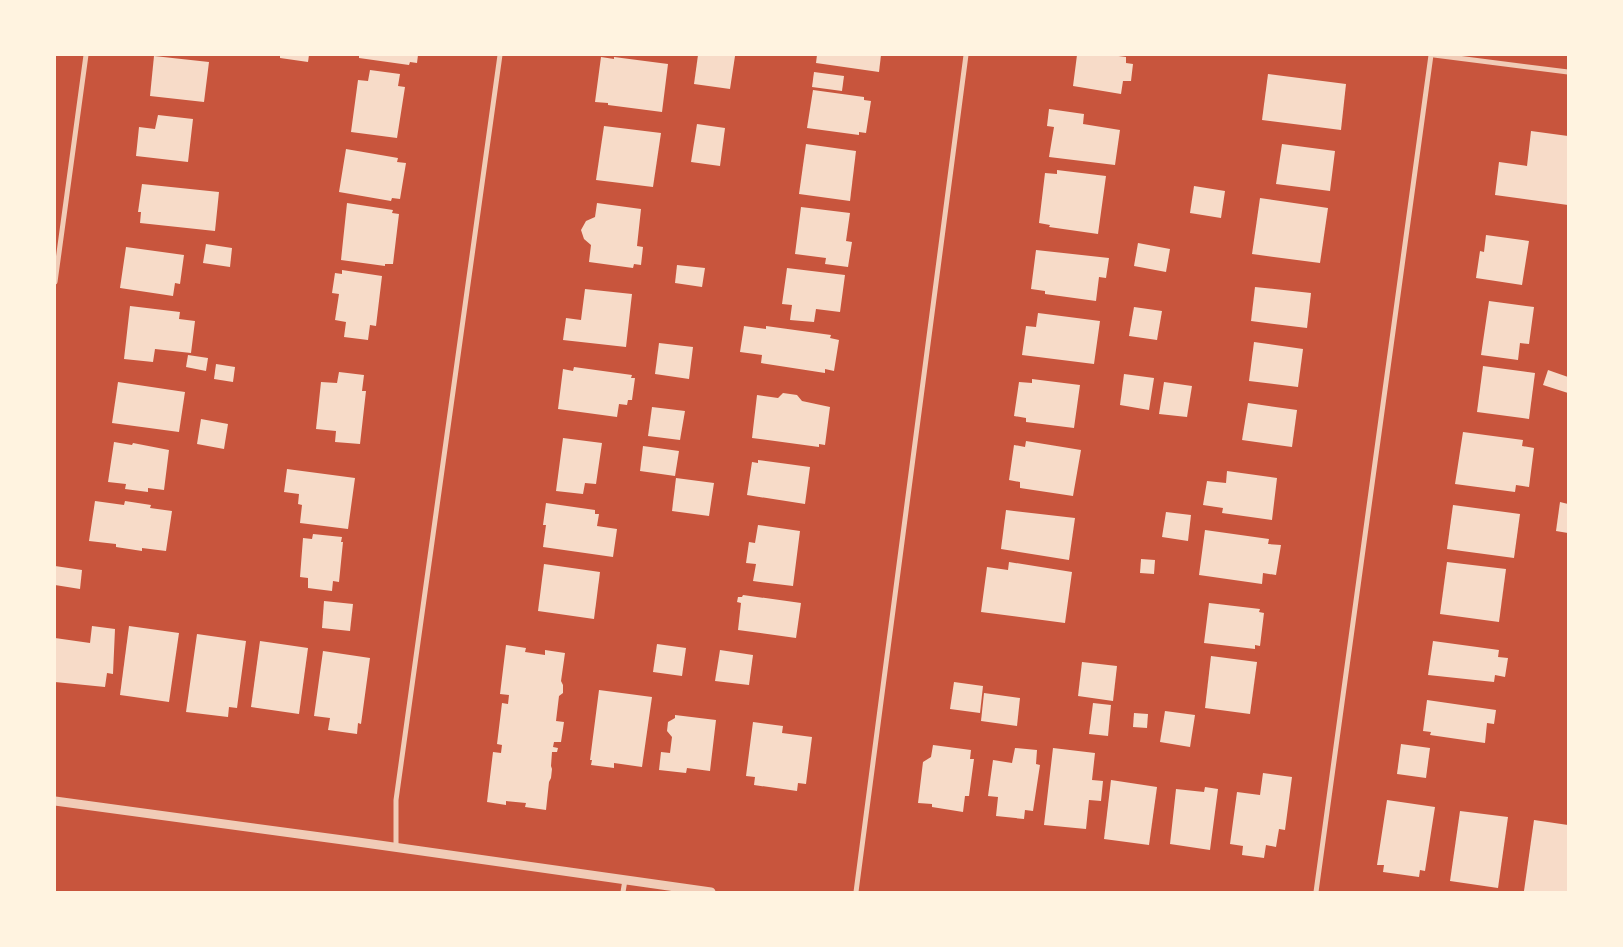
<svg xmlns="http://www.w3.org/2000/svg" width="1623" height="947" viewBox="0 0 1623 947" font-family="Spectral,serif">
  <rect width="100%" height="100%" fill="#c8553d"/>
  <!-- building -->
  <g fill="#f7dbc8">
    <path d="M280 55H309L308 62 280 58Z"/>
    <path d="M359 55H418L417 63 410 62 409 65 359 58Z"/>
    <path d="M698 55 735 56 730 89 694 84Z"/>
    <path d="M817 55H881L879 72 816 63Z"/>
    <path d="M1077 55H1111L1126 57V63L1133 64 1131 81H1123L1121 94 1073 86Z"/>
    <path d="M154 56 209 62 204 102 150 96Z"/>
    <path d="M601 57 614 59V57L668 64 662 112 608 105V103L595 102Z"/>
    <path d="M370 70 400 74 398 86 405 87 397 138 351 132 358 80 368 81Z"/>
    <path d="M814 72 844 76 842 91 812 87Z"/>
    <path d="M1268 74 1346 84 1341 130 1262 120Z"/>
    <path d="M813 90 864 97V100L871 101 866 133 859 132V135L807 128Z"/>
    <path d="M1049 109 1084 114 1083 124 1120 130 1115 165 1049 157 1054 127 1047 126Z"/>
    <path d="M158 115 193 119 188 162 136 156 139 127 155 129Z"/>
    <path d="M697 124 725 128 720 166 691 162Z"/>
    <path d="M604 126 661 133 653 187 596 180Z"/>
    <path d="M1531 131 1568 136V205L1495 195 1499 162 1527 166Z"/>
    <path d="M806 144 856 151 850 201 799 194Z"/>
    <path d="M1282 144 1335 151 1330 191 1276 184Z"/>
    <path d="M346 149 398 158 397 162 406 163 400 199 392 198 391 201 339 192Z"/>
    <path d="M1057 170 1106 176 1098 234 1049 227 1050 225 1039 223 1045 173 1057 174Z"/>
    <path d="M142 184 219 192 215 231 140 223 141 212H138Z"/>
    <path d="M1194 186 1225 191 1221 218 1190 213Z"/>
    <path d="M1260 198 1328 208 1320 263 1252 254Z"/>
    <path d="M347 203 393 210 392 213 399 214 393 264H385V266L341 260Z"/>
    <path d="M597 203 641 209 637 246 643 247 641 265 634 264 633 268 589 262 591 245 584 239 581 230 586 221 595 217Z"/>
    <path d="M801 207 850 213 846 241 852 242 848 267 825 264 826 258 795 254Z"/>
    <path d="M1486 235 1529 241 1522 285 1476 278 1480 251 1484 252Z"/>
    <path d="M1138 243 1170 249 1166 272 1134 266Z"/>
    <path d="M206 244 232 248 230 267 203 263Z"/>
    <path d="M126 247 184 255 180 284 175 283 173 296 120 288Z"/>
    <path d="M1036 250 1109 258 1106 278 1099 277 1096 301 1045 294V291L1031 289Z"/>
    <path d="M677 265 705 268 702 287 675 283Z"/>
    <path d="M787 268 845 275 840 312 816 309 814 322 790 320 792 305 782 304Z"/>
    <path d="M342 270 382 276 376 326 370 325 368 340 344 337 346 322 335 320 339 294 332 293 335 273 342 274Z"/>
    <path d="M1255 287 1311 293 1307 328 1251 321Z"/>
    <path d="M585 289 632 294 626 347 563 340 566 318 581 320Z"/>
    <path d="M1489 301 1534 307 1529 344 1520 343 1518 360 1481 355Z"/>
    <path d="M130 306 180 312 179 319 195 321 191 353 155 349 153 362 124 359Z"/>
    <path d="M1134 307 1162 311 1157 340 1129 336Z"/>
    <path d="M1038 313 1100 321 1094 364 1022 355 1026 326 1036 327Z"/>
    <path d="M744 326 766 329V326L831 335 830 338 839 340 834 371 825 369V373L761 363 762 355 740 352Z"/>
    <path d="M1254 342 1303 349 1298 387 1249 381Z"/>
    <path d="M659 343 693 347 689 379 655 374Z"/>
    <path d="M188 355 208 358 206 371 186 367Z"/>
    <path d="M216 364 235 367 233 382 214 379Z"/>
    <path d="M1483 366 1535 373 1529 419 1477 412Z"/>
    <path d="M574 367 632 375 631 378H635L632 400H628L627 405 619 404 617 417 558 409 563 369 573 371Z"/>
    <path d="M1548 370 1568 377V393L1543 385Z"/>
    <path d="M339 372 364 375 362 391H366L360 444 335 442 336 431 316 429 321 382 337 383Z"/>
    <path d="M1124 374 1154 378 1149 410 1120 405Z"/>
    <path d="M1032 379 1080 385 1074 428 1026 422V418L1014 416 1019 382 1032 383Z"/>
    <path d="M118 382 185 392 179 432 112 423Z"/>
    <path d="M1164 382 1192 386 1187 417 1159 414Z"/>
    <path d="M783 393 797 395 802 401 830 407 825 445 819 444V447L752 438 757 395 778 398Z"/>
    <path d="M1248 403 1297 410 1292 447 1242 440Z"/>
    <path d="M652 407 685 411 680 440 648 436Z"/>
    <path d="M201 419 228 424 224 449 197 444Z"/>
    <path d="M1463 432 1523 440 1522 446 1534 448 1529 487 1516 485 1515 492 1455 484Z"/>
    <path d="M563 438 602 443 596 484 585 483 583 494 556 491Z"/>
    <path d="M1026 441 1081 450 1073 496 1020 488V482L1009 480 1014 445 1025 447Z"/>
    <path d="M114 442 132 445 133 443 169 450 164 490 148 488V492L125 489 126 484 108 482Z"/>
    <path d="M643 446 679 451 675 476 640 471Z"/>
    <path d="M758 460 810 467 805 504 747 495 752 462 758 463Z"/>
    <path d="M287 469 355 478 348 529 300 523 302 505 298 504 299 494 284 492Z"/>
    <path d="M1227 471 1277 478 1272 520 1222 513 1223 508 1203 505 1207 481 1226 483Z"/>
    <path d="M676 478 714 483 709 516 672 511Z"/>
    <path d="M95 501 124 505 125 501 151 505 150 508 172 511 166 551 142 548V551L116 547V544L89 541Z"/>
    <path d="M1560 502 1568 504V533L1556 531Z"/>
    <path d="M546 503 595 510V514H599L597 526 617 529 613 557 543 547 546 525H543Z"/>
    <path d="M1453 505 1520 514 1514 558 1447 549Z"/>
    <path d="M1006 510 1075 518 1069 560 1001 549Z"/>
    <path d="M1166 512 1191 515 1188 541 1162 537Z"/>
    <path d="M758 525 800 531 793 586 753 581 756 564 746 563 749 542 755 543Z"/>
    <path d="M1205 530 1269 539 1268 544 1281 545 1276 575 1263 573 1262 584 1199 575Z"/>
    <path d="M313 534 342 537 341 542H343L339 582 333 581 332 591 308 588V578L300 577 303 538 312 539Z"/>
    <path d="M1141 559 1155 560 1154 574 1140 573Z"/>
    <path d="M1009 562 1072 572 1065 623 981 612 987 567 1008 570Z"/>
    <path d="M1447 562 1506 569 1499 622 1440 614Z"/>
    <path d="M544 564 600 572 594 619 538 611Z"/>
    <path d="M55 566 82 570 80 589 55 585Z"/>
    <path d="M743 595 801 603 796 638 738 630 741 603 737 602 738 597H742Z"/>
    <path d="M324 601 353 604 350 631 322 628Z"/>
    <path d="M1209 603 1260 609 1259 612 1264 613 1260 646 1255 645V649L1204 643Z"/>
    <path d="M92 626 115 629 113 674 107 673 105 687 55 682V638L90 643Z"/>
    <path d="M129 626 179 633 169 702 120 695Z"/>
    <path d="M197 634 246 641 237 708 229 707 228 717 186 712Z"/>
    <path d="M260 641 308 648 299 714 251 707Z"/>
    <path d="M1433 641 1499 650 1498 657 1508 658 1505 677 1495 675 1494 682 1428 675Z"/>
    <path d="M657 644 686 648 682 676 653 672Z"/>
    <path d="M506 645 526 648 525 652 545 655V650L565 653 561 681 563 685V693L559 696 556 721 564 722 561 742H554L553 747 558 748 557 752H552L551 766 552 769 551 778 549 782 546 810 525 807 526 803 506 801V805L487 802 493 752 501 753 502 745 497 744 502 703 508 704 509 695 500 694Z"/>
    <path d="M720 650 753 655 749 685 715 681Z"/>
    <path d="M323 651 370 658 361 724 358 723 357 734 328 730 330 718 314 716Z"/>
    <path d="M1211 656 1257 662 1250 714 1205 708Z"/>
    <path d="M1082 662 1117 666 1113 701 1078 696Z"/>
    <path d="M954 682 983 686 980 713 950 709Z"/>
    <path d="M599 690 652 697 642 767 614 763V768L591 765 592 760H590Z"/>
    <path d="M984 693 1020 698 1017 726 981 721Z"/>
    <path d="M1427 700 1496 710 1494 724 1487 723 1485 743 1430 735 1431 732 1423 731Z"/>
    <path d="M1093 703 1111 705 1108 736 1089 734Z"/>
    <path d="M1165 711 1195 715 1190 747 1160 742Z"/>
    <path d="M1134 713 1148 714 1147 728 1133 727Z"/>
    <path d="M675 715 716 720 710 771 687 768 686 773 659 770 661 752 670 753 672 737 667 731 668 722 675 718Z"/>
    <path d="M753 722 783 726 782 733 812 737 806 784 798 783 797 791 754 785 755 777 746 776Z"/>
    <path d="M1401 744 1430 748 1426 778 1397 774Z"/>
    <path d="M933 745 971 750 970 759H974L969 796H965L963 812 932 807V804L918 803 923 762 931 757Z"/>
    <path d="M1015 748 1037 750 1036 764 1040 765 1033 811 1025 810 1024 819 996 816 998 797 988 796 993 760 1012 763Z"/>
    <path d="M1053 748 1095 753 1092 780 1103 781 1101 801 1089 800 1086 829 1044 825Z"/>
    <path d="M1263 773 1292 777 1285 830 1279 829 1276 847 1266 845 1264 858 1242 855 1243 846 1230 844 1237 792 1260 795Z"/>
    <path d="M1111 780 1157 787 1149 845 1104 839Z"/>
    <path d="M1205 787 1218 789 1210 850 1170 844 1176 789 1204 792Z"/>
    <path d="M1387 800 1435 807 1425 871 1420 870 1419 877 1383 872 1384 865H1377Z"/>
    <path d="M1460 811 1508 817 1498 888 1450 881Z"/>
    <path d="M1534 820 1568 825V892L1524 891Z"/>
  </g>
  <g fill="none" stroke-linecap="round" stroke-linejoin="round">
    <!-- minor -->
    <g stroke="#f1ccb7" stroke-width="5">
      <path d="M1434 55 1568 72"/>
      <path d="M55 282 86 55"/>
      <path d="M396 847V800L500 55"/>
      <path d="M623 892 625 880"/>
      <path d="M856 892 966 55"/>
      <path d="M1316 892 1431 55"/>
    </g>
    <!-- tertiary -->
    <path stroke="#f1ccb7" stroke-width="9" d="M55 801 358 842 711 892"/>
  </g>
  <!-- border -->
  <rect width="1623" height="947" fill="none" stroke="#fff3e0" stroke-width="112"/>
</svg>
